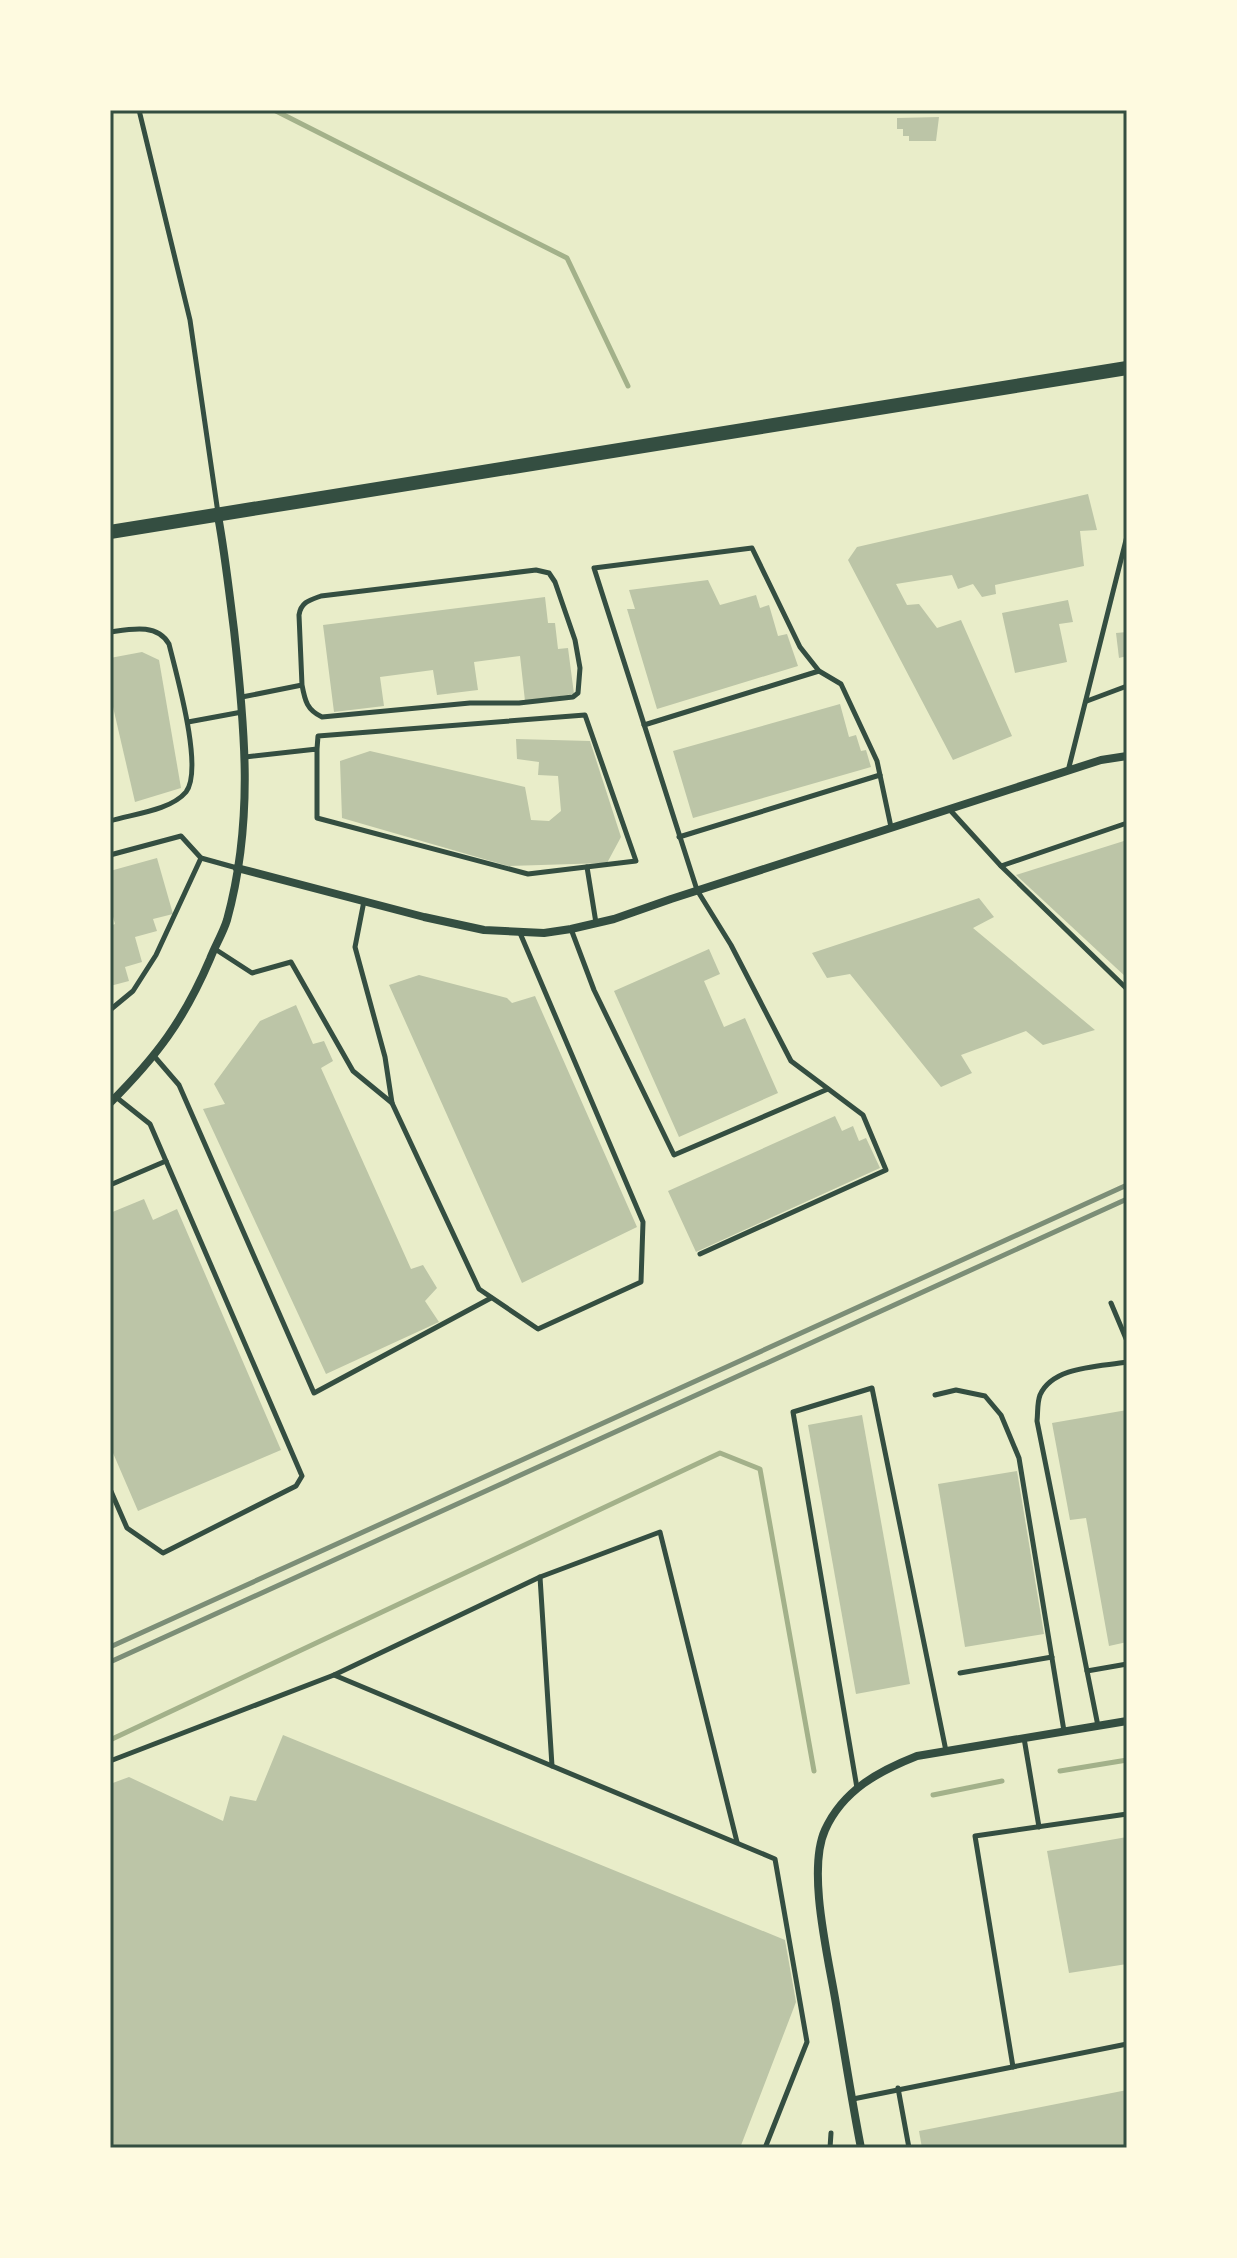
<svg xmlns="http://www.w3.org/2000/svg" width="1237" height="2258" viewBox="0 0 1237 2258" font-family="'Sofia Sans Condensed',sans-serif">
  <rect width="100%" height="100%" fill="#e9edc9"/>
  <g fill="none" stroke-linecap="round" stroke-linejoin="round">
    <!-- stream -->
    <g stroke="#a3b18a" stroke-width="5">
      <path d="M274 110 567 258 628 386"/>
      <path d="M110 1740 720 1453 760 1469 814 1771"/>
      <path d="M1060 1771 1127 1760"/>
      <path d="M933 1795 1002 1781"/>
    </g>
  </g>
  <!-- building -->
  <g fill="#bcc5a7">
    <path d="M939 117 936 141H909V136H903V129H897V118Z"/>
    <path d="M1088 494 1097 530 1080 531 1084 566 995 585 996 594 982 597 973 584 958 589 952 575 896 584 907 605 919 604 937 628 961 620 1012 736 953 760 848 560 857 547Z"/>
    <path d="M708 580 720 605 756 595 760 608 769 605 778 636 787 634 798 666 657 709 627 609H635L629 590Z"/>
    <path d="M545 597 548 623H555L558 649 568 648 574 694 525 701 520 656 474 662 478 690 437 695 433 670 380 677 384 706 334 712 323 625Z"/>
    <path d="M1068 600 1073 622 1059 624 1067 662 1015 673 1002 613Z"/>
    <path d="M1127 632V656L1119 658 1116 633Z"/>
    <path d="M142 652 159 660 181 788 135 802 110 694V658Z"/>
    <path d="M840 704 849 737 856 735 861 751 866 750 871 767 693 818 673 751Z"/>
    <path d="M516 739 590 741 621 837 607 863 508 866 342 818 340 761 370 751 525 787 531 820 549 821 561 811 558 776 538 775 539 762 517 759Z"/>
    <path d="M1127 840V978L1016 875Z"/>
    <path d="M157 858 173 914 153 919 157 931 135 937 142 962 125 967 129 981 110 986V926L115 924 110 906V871Z"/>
    <path d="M979 898 994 917 973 928 1095 1030 1043 1045 1026 1031 961 1055 972 1073 941 1087 850 974 827 978 812 953Z"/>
    <path d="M709 949 720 974 704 981 724 1027 745 1018 778 1093 679 1137 614 991Z"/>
    <path d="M419 975 507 998 512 1003 535 996 637 1227 522 1283 389 985Z"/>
    <path d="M296 1005 313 1044 324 1041 333 1061 321 1068 411 1269 423 1265 437 1288 425 1301 439 1322 326 1374 203 1109 225 1104 214 1084 260 1021Z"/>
    <path d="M835 1116 842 1131 853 1126 859 1141 866 1138 880 1168 696 1252 668 1191Z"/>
    <path d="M144 1199 153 1220 177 1209 281 1450 138 1511 110 1446V1213Z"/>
    <path d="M1127 1410V1642L1109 1646 1086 1518 1070 1520 1052 1423Z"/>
    <path d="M862 1415 910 1684 856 1694 808 1425Z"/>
    <path d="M1017 1471 1044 1634 965 1647 938 1484Z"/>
    <path d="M283 1735 785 1940 796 2002 740 2148H110V1784L129 1777 223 1821 230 1796 256 1801Z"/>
    <path d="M1127 1837V1964L1069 1973 1047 1851Z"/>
    <path d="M1127 2090V2148H922L919 2131Z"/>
  </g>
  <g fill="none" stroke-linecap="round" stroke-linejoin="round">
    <!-- service -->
    <g stroke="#344e41" stroke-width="5">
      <path d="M139 110 190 320 218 513"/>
      <path d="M110 632C131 629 157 623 169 644 176 673 204 769 186 792 170 811 132 814 110 821"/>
      <path d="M242 697 302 685 299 615C301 602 310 600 321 596L536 570 549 573 555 582 575 640 580 668 578 693 573 697 519 703H470L322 717C307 710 305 701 302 685"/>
      <path d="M1087 701 1127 686"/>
      <path d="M188 722 242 712"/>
      <path d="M644 725 819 671"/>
      <path d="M245 757 317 749V818L528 874 636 861 585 715 318 736 317 749"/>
      <path d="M1068 771 1127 536"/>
      <path d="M950 810 1001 866 1127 989"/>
      <path d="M679 837 880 775"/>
      <path d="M110 855 181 836 201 858 237 868"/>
      <path d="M1001 866 1127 823"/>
      <path d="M587 867 596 923"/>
      <path d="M364 901 355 947 385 1057 392 1103 479 1289 538 1329 641 1282 643 1222 520 933"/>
      <path d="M571 929 594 990 674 1155 828 1089"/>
      <path d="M215 949 252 973 291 962 353 1071 392 1103"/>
      <path d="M110 1010 133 991 156 955 201 858"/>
      <path d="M154 1056 179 1085 314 1393 491 1298"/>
      <path d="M110 1185 166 1161"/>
      <path d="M700 1254 886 1170 863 1115 791 1061 731 945 697 890 594 568 752 548 800 647 819 671 841 684 877 761 891 827"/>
      <path d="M1111 1303 1127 1341"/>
      <path d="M935 1395 956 1390 985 1396 1001 1415 1019 1458 1064 1731"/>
      <path d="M110 1489 127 1528 163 1553 296 1486 302 1476 150 1124 116 1097"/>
      <path d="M540 1577 552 1766"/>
      <path d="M1087 1671 1127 1664"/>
      <path d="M960 1673 1052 1657"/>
      <path d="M334 1675 540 1577 660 1532 737 1842"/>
      <path d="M1098 1726 1037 1421C1038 1412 1037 1403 1040 1395 1053 1366 1099 1367 1127 1362"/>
      <path d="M1024 1738 1039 1827"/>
      <path d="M110 1761 334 1675 775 1859 807 2042 765 2148"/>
      <path d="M857 1788 793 1412 872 1388 946 1751"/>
      <path d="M1013 2067 975 1836 1127 1814"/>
      <path d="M898 2088 909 2148"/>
      <path d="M853 2099 1127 2044"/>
      <path d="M830 2148 831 2133"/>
    </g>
    <!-- minor -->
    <g stroke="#344e41" stroke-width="8">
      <path d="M237 868 424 917 484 930 544 933 571 929 614 919 671 899 1101 760 1127 756"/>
      <path d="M110 1103C157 1056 184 1020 210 959 215 946 223 933 227 920 254 822 245 729 234 630 229 591 225 554 218 516"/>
      <path d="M861 2148C852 2102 845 2056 837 2010 830 1964 806 1872 825 1830 843 1790 879 1771 917 1756L1127 1721"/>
    </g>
    <!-- secondary -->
    <path stroke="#344e41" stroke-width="14" d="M110 532 1127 368"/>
    <!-- rail -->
    <g stroke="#7c8e77" stroke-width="5">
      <path d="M110 1647 1127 1185"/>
      <path d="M110 1662 1127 1199"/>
    </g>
  </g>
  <!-- border -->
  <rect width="1237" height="2258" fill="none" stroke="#fefae0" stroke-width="224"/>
  <rect x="112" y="112" width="1013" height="2034" fill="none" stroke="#344e41" stroke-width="3"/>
</svg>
